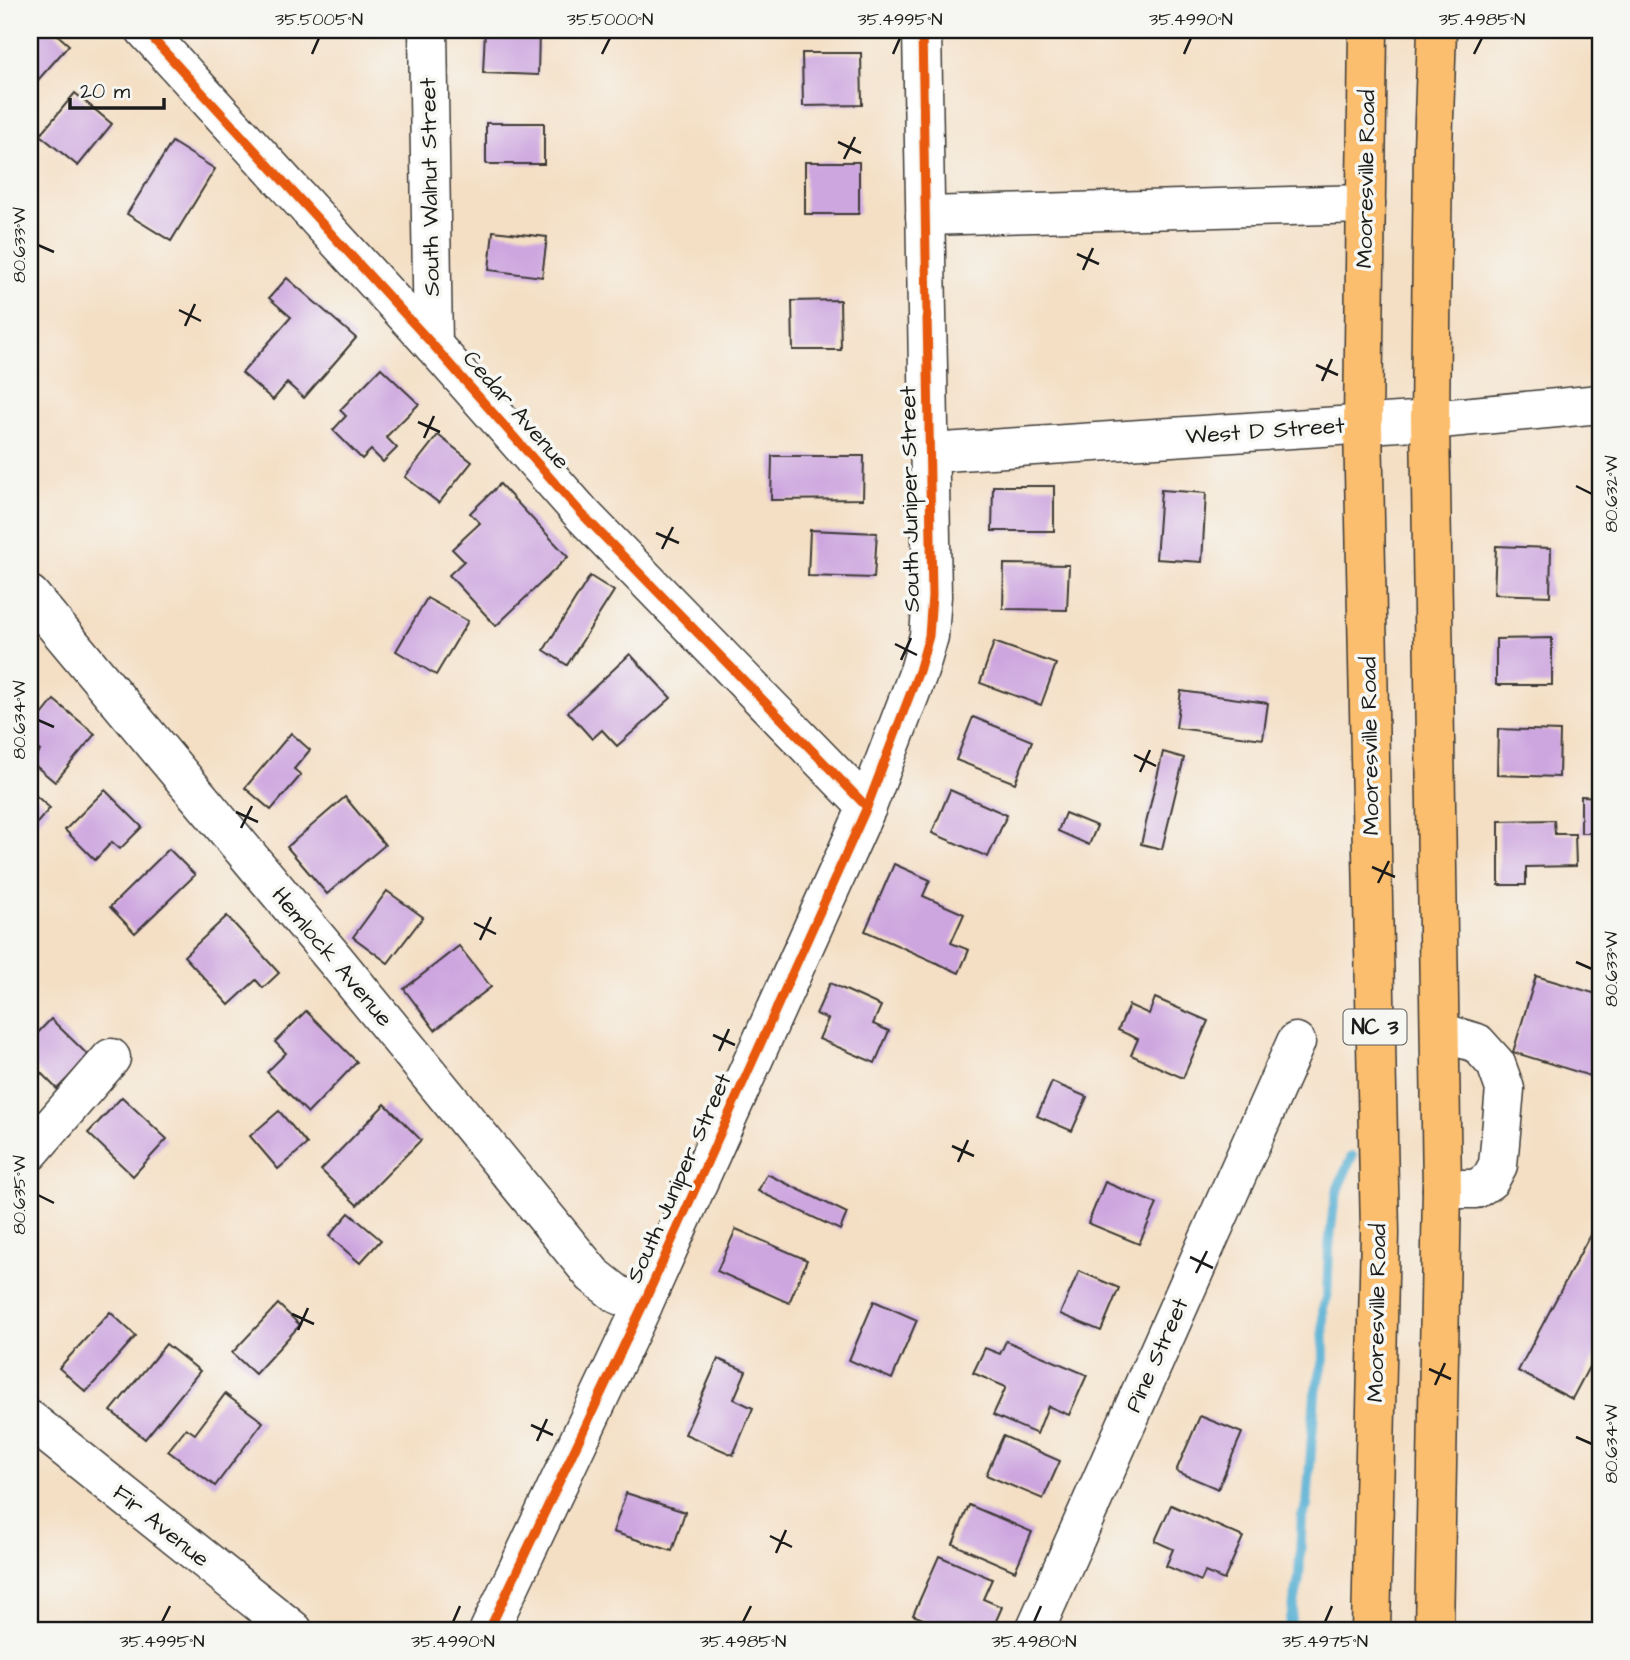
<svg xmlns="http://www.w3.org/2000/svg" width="1630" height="1660" viewBox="0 0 1630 1660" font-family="'Architects Daughter',sans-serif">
  <rect width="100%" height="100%" fill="#f6f6f2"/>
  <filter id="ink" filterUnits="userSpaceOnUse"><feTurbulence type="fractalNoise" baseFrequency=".0143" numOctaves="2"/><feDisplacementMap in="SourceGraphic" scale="14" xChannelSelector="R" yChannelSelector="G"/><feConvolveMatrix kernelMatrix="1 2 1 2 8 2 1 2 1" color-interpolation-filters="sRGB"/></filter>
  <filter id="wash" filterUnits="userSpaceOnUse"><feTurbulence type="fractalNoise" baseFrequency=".00686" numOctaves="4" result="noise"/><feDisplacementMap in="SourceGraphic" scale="28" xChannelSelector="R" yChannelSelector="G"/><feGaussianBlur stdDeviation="1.57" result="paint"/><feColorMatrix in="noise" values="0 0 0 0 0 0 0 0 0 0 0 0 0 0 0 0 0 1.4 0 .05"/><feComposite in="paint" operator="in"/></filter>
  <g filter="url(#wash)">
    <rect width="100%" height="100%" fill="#f4dfc4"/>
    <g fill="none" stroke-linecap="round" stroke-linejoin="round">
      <!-- stream -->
      <path stroke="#55afd3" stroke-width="10" d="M1289 1630 1299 1578 1302 1516 1307 1506 1315 1394 1324 1360 1323 1308 1327 1298 1329 1247 1333 1211 1338 1188 1352 1156"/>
    </g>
    <g id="blocks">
      <!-- building -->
      <g fill="#cda6df">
        <path d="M30 30H52L69 45 30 89Z"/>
        <path d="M334 30H377V33L334 34Z"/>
        <path d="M485 30H539L538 75 483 73Z"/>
        <path d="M802 53H861L862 105 803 106Z"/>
        <path d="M75 93 112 124 78 166 40 135Z"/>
        <rect x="486" y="123" width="58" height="41"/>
        <path d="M172 142 215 169 171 241 127 214Z"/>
        <rect x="805" y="162" width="54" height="52"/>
        <path d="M493 231 547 237 542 277 489 270Z"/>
        <path d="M287 278 356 338 304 398 287 383 273 400 242 373 291 317 269 298Z"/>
        <path d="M840 300 841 350H793L792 301Z"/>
        <path d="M381 368 419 404 386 437 397 448 383 462 371 450 362 459 333 430 346 416 340 410Z"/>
        <path d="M438 435 472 462 439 503 405 477Z"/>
        <path d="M772 456H864L863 499 771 500Z"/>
        <path d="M500 484 568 557 496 626 449 575 464 561 452 549 480 523 470 513Z"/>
        <path d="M993 486H1054V531H992Z"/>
        <path d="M1161 490 1206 493 1202 562 1156 559Z"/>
        <path d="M810 530 877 533 874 578 808 576Z"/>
        <path d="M1496 546 1551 548 1550 596 1494 594Z"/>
        <path d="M1004 564 1069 565 1067 610 1003 609Z"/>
        <path d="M590 576 614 591 567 665 544 650Z"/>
        <path d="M427 598 468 621 436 675 396 651Z"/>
        <path d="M1552 638V685H1496V639Z"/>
        <path d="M994 642 1056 664 1041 705 980 683Z"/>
        <path d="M630 654 671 698 617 746 602 730 592 739 568 712Z"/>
        <path d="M1181 691 1268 703 1263 739 1176 728Z"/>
        <path d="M54 700 95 734 55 782 31 762 40 751 30 743V730Z"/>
        <path d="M973 717 1032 741 1015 783 956 760Z"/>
        <path d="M1498 729 1560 731 1559 777 1497 775Z"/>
        <path d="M291 733 310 750 294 769 301 775 271 810 245 788Z"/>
        <path d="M1163 752 1184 758 1162 849 1141 844Z"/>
        <path d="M105 790 142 827 120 849 112 842 95 860 65 830Z"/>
        <path d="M950 790 1007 815 988 857 932 833Z"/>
        <path d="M35 795 50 808 30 831V801Z"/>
        <path d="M1581 796 1600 797V833H1581Z"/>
        <path d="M345 797 385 845 327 894 287 847Z"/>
        <path d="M1065 813 1097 826 1089 845 1058 831Z"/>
        <path d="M1554 820 1555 834H1575L1576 866 1526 867V885H1499V821Z"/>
        <path d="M169 849 195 875 135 933 110 907Z"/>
        <path d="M894 864 930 880 923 896 964 914 951 943 969 950 959 973 865 931Z"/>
        <path d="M387 891 423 917 388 963 353 937Z"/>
        <path d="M227 916 279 973 263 988 256 980 229 1005 184 956Z"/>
        <path d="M459 946 491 987 435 1030 404 989Z"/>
        <path d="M1536 976 1600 995V1079L1513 1052Z"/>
        <path d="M830 983 881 1006 873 1024 889 1031 875 1063 819 1039 828 1019 816 1014Z"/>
        <path d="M1155 998 1208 1021 1183 1078 1131 1055 1138 1039 1118 1030 1129 1005 1149 1014Z"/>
        <path d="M306 1011 357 1062 308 1113 267 1072 286 1053 275 1042Z"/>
        <path d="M51 1019 89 1056 57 1089 30 1062V1041Z"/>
        <path d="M1052 1082 1087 1097 1072 1131 1037 1116Z"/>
        <path d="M122 1097 167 1139 133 1176 88 1133Z"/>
        <path d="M385 1104 421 1140 357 1205 321 1170Z"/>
        <path d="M279 1111 307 1144 278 1169 250 1136Z"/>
        <path d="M767 1174 847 1213 840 1230 758 1191Z"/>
        <path d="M1105 1182 1157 1204 1139 1244 1088 1223Z"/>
        <path d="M349 1213 381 1240 360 1263 329 1236Z"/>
        <path d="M1600 1216V1346L1572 1399 1518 1371Z"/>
        <path d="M736 1229 807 1260 789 1303 717 1271Z"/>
        <path d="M1079 1271 1119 1288 1101 1331 1060 1314Z"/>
        <path d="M874 1301 917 1320 892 1379 849 1360Z"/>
        <path d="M278 1304 300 1325 255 1374 232 1353Z"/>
        <path d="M110 1312 136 1336 86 1392 59 1368Z"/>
        <path d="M1006 1341 1087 1375 1069 1415 1048 1406 1037 1434 993 1415 1006 1387 973 1373 985 1348 1000 1354Z"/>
        <path d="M166 1344 200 1371 145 1439 111 1411Z"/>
        <path d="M718 1359 746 1371 734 1399 753 1408 733 1455 685 1434Z"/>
        <path d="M225 1394 263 1422 215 1486 168 1451 186 1428 195 1434Z"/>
        <path d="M1200 1416 1242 1433 1218 1489 1176 1471Z"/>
        <path d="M1003 1436 1060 1461 1043 1499 986 1475Z"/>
        <path d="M626 1493 685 1512 672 1551 613 1532Z"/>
        <path d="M969 1505 1032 1532 1015 1571 953 1544Z"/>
        <path d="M1171 1505 1243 1537 1224 1580 1205 1572 1201 1581 1166 1566 1173 1549 1155 1541Z"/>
        <path d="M939 1556 992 1579 983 1599 1002 1607 992 1630H949L913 1615Z"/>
      </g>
    </g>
  </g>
  <g filter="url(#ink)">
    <use href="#blocks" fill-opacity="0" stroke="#3c3935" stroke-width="2"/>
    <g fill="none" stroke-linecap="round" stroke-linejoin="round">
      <!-- minor casing -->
      <g stroke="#3c3935" stroke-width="41">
        <g id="minor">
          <path d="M145 30 433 345 583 515 867 807"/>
          <path d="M428 30 433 345"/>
          <path d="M925 216 1366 204"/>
          <path d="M929 453 1430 420 1600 404"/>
          <path d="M30 595 337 962 593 1275 617 1294 643 1305"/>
          <path d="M1440 1032 1477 1043 1496 1064 1505 1089 1498 1165 1490 1180 1476 1189H1442"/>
          <path d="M30 1152 111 1058"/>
          <path d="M30 1420 293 1630"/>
          <path d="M489 1630 643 1305 867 807 919 671 929 636 932 596 922 30"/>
          <path d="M1035 1630 1296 1042"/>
        </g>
      </g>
      <!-- major casing -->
      <g stroke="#3c3935" stroke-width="41">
        <g id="major">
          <path d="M1368 30 1363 424 1380 1233 1371 1630"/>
          <path d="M1434 1630 1442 1189 1430 420 1433 148 1437 30"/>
        </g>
      </g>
      <!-- minor -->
      <use href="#minor" stroke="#fff" stroke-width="38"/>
      <!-- major -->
      <use href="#major" stroke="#fbbe6e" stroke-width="38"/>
      <!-- cycleway casing -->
      <g stroke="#f6f6f2" stroke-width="13">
        <g id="cycleway">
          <path d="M145 30 433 345 583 515 867 807"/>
          <path d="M489 1630 643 1305 867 807 919 671 929 636 932 596 922 30"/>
        </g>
      </g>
      <!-- cycleway -->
      <use href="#cycleway" stroke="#e8590c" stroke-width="9"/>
    </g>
  </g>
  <!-- ticks -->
  <path fill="none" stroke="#1c1c1c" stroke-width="2.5" d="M312 54 319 38M602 54 610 38M893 54 900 38M1184 54 1191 38M1474 54 1482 38M838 142 861 153M844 159 855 137M38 245 54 252M1077 254 1099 264M1083 270 1093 248M179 310 201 321M185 326 195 304M1316 365 1338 375M1322 381 1332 359M418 422 440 432M424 438 434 416M1576 486 1592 494M656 533 679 543M662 549 673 527M895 644 917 655M901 660 911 638M38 720 54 727M1134 755 1156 766M1140 772 1150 750M236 812 258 822M241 828 252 806M1372 867 1395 877M1378 883 1389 861M474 923 496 934M480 940 491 917M1576 962 1592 969M713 1035 735 1045M719 1051 729 1029M952 1146 974 1156M958 1162 968 1140M38 1195 54 1203M1190 1257 1213 1268M1196 1273 1207 1251M292 1314 314 1324M298 1330 308 1308M1429 1369 1451 1379M1435 1385 1445 1363M531 1425 553 1435M1576 1437 1592 1444M537 1441 547 1419M770 1536 792 1547M776 1553 786 1530M162 1622 170 1606M453 1622 460 1606M743 1622 751 1606M1034 1622 1041 1606M1325 1622 1332 1606"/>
  <g text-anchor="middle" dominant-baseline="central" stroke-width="7" stroke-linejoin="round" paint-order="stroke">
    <!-- shield labels -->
    <rect fill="#f6f6f2" stroke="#5d5d5c" stroke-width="2" x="1343.5" y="1009.5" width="63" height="35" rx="5"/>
    <g font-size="21" font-weight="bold" fill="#1c1c1c">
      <text x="1375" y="1027">NC 3</text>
    </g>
    <!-- street labels -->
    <g font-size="23" fill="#1c1c1c" stroke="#f6f6f2">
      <text transform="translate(1366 179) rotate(-89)">Mooresville Road</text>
      <text transform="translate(430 187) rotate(-91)">South Walnut Street</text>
      <text transform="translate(516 410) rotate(49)">Cedar Avenue</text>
      <text transform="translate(1265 431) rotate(-4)">West D Street</text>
      <text transform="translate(910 499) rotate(-91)">South Juniper Street</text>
      <text transform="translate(1370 746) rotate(-91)">Mooresville Road</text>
      <text transform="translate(332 957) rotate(50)">Hemlock Avenue</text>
      <text transform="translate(679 1178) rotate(-66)">South Juniper Street</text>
      <text transform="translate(1377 1313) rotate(-89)">Mooresville Road</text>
      <text transform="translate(1157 1355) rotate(-66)">Pine Street</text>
      <text transform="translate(161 1526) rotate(39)">Fir Avenue</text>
    </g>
  </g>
  <!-- margin -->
  <rect width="1630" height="1660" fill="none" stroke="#f6f6f2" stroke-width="77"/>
  <!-- scale -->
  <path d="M70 98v10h94v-10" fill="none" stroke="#1c1c1c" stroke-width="3.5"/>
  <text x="80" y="98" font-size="21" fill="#1c1c1c" stroke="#f6f6f2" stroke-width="5" paint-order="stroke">20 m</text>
  <rect x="38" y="38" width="1554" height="1584" fill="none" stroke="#1c1c1c" stroke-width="2.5"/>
  <g font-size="18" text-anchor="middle" fill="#1c1c1c">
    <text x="319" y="25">35.5005°N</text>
    <text x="610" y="25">35.5000°N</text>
    <text x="900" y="25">35.4995°N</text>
    <text x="1191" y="25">35.4990°N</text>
    <text x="1482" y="25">35.4985°N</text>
    <text transform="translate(19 245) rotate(-90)" y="6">80.633°W</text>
    <text transform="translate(1611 494) rotate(-90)" y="6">80.632°W</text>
    <text transform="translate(19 720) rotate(-90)" y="6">80.634°W</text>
    <text transform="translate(1611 969) rotate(-90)" y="6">80.633°W</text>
    <text transform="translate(19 1195) rotate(-90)" y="6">80.635°W</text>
    <text transform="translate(1611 1444) rotate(-90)" y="6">80.634°W</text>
    <text x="162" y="1647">35.4995°N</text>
    <text x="453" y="1647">35.4990°N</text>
    <text x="743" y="1647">35.4985°N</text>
    <text x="1034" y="1647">35.4980°N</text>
    <text x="1325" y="1647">35.4975°N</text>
  </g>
</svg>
